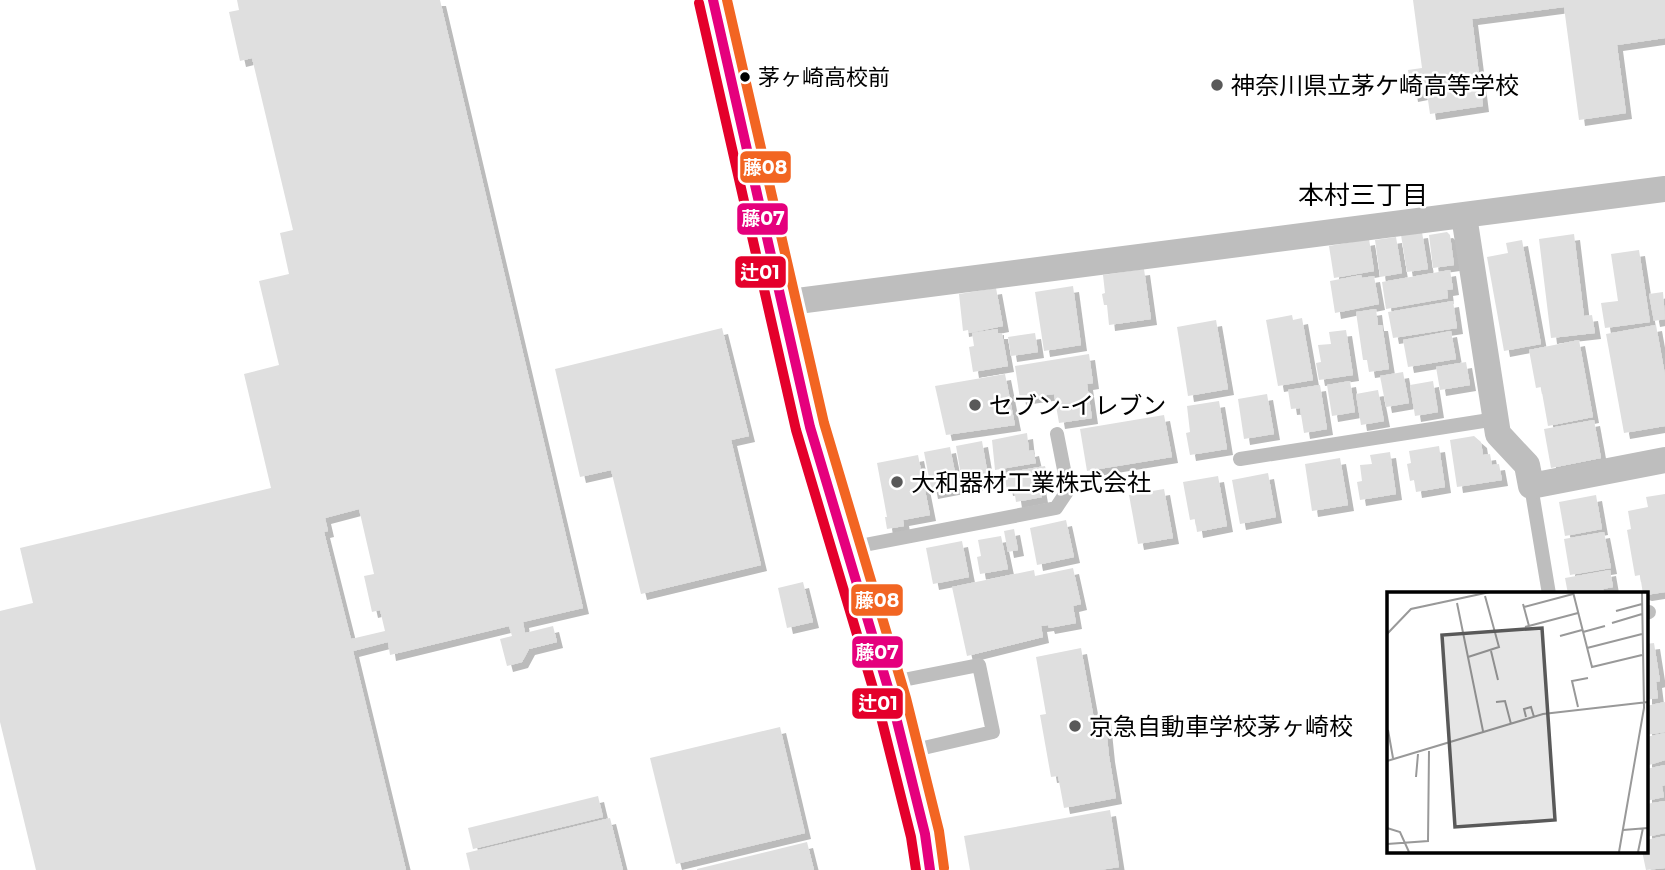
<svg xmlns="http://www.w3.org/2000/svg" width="1665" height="870" viewBox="0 0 1665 870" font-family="Montserrat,'Noto Sans JP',sans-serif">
  <defs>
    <filter id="shadow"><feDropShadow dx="6" dy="6" stdDeviation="0" flood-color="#0004"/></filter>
  </defs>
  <rect width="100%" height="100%" fill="#fff"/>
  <!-- building -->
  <g fill="#dfdfdf" fill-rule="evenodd" filter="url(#shadow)">
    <path d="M237 0H440L583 608 523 622 525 633 553 626 557 642 529 649 522 662 507 666 500 639 512 636 509 626 390 655 388 642 353 651 406 870H36L0 722V611L33 603 20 548 271 488 244 374 279 365 259 281 289 274 280 233 293 230 252 58 240 61 229 12 239 10ZM359 509 374 574 364 576 372 612 380 610 385 631 351 639 324 532 328 531 325 518Z"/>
    <path d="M1413 0H1665V38L1617 45 1626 113 1579 120 1564 7 1472 19 1483 106 1430 114 1427 93 1412 96 1408 70 1422 68Z"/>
    <path d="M1422 232 1428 269 1407 272 1401 235Z"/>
    <path d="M1447 232 1450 235 1454 265 1433 268 1429 235Z"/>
    <path d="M1574 234 1584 316 1592 315 1595 333 1551 338 1539 239Z"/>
    <path d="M1396 237 1402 273 1380 277 1375 240Z"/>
    <path d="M1369 239 1374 271 1334 278 1329 246Z"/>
    <path d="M1522 240 1541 344 1504 351 1487 257 1508 253 1506 243Z"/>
    <path d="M1639 250 1650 322 1605 328 1601 303 1618 301 1611 254Z"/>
    <path d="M1144 269 1151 319 1109 325 1107 305H1104L1102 294 1105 293 1103 275Z"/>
    <path d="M1450 270 1453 289 1447 290 1448 298 1386 309 1382 282Z"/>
    <path d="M1361 275 1362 278 1374 276 1379 304 1335 313 1330 281Z"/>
    <path d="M1073 286 1081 345 1044 351 1035 292Z"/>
    <path d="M996 288 1003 326 969 333 968 330 963 331 959 294Z"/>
    <path d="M1663 292 1665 319 1654 321 1649 294Z"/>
    <path d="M1453 301 1457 328 1393 338 1388 312Z"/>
    <path d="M1376 309 1378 325H1382L1389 369 1369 372 1367 360H1363L1356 312Z"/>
    <path d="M1292 315 1293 320 1302 318 1313 380 1278 386 1266 320Z"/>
    <path d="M1216 320 1228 389 1188 396 1177 327Z"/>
    <path d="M1656 325 1665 375V426L1624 433 1606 334Z"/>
    <path d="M722 328 749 436 731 440 761 565 641 594 611 470 580 477 555 369Z"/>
    <path d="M998 329V333H1002L1008 366 973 372 969 347 974 346 972 333Z"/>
    <path d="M1346 330 1353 375 1319 380 1316 363 1321 362 1318 345 1331 344 1329 332Z"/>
    <path d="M1451 331 1456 359 1408 367 1403 340Z"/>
    <path d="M1035 333 1038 352 1011 356 1008 337Z"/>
    <path d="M1579 340 1593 417 1548 426 1541 387 1536 388 1529 350Z"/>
    <path d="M1089 354 1093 383 1087 384 1092 418 1059 423 1054 394 1020 399 1015 366Z"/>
    <path d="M1466 362 1470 385 1440 390 1436 367Z"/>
    <path d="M1403 372 1409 403 1386 407 1380 376Z"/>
    <path d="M1005 374 1015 425 946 435 935 386Z"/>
    <path d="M1350 381 1355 412 1332 416 1327 385Z"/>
    <path d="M1433 381 1438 412 1415 416 1410 385Z"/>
    <path d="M1320 385 1327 429 1304 433 1300 408 1291 409 1288 390Z"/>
    <path d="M1378 390 1384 421 1361 425 1356 394Z"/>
    <path d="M1267 394 1274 434 1244 439 1238 399Z"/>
    <path d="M1219 401 1227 449 1190 455 1186 433 1190 432 1187 406Z"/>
    <path d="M1164 415 1172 457 1087 471 1080 429Z"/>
    <path d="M1594 420 1601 458 1551 468 1544 429Z"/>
    <path d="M1027 433 1029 451 1033 450 1036 463 995 470 992 440Z"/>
    <path d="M1474 436 1481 442 1483 455 1490 454 1492 465 1499 464 1502 480 1457 487 1450 440Z"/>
    <path d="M982 441 989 482 963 487 956 446Z"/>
    <path d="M1439 446 1445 487 1416 492 1414 480 1410 481 1407 464 1411 463 1409 451Z"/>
    <path d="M950 447 958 488 932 493 924 452Z"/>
    <path d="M1390 452 1396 494 1360 500 1357 482 1362 481 1360 465 1372 464 1370 455Z"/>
    <path d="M918 455 930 515 903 520 904 526 887 529 885 517H887L877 463Z"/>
    <path d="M1340 458 1348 505 1312 511 1305 464Z"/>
    <path d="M1045 466 1048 479 1039 480 1042 497 1016 502 1014 489 1007 490 1004 473Z"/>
    <path d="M1268 473 1276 517 1240 524 1232 480Z"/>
    <path d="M1218 476 1227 526 1197 532 1195 519 1190 520 1183 482Z"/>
    <path d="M1164 489 1173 538 1138 544 1129 495Z"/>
    <path d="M1665 494V592L1646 595 1643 594 1640 575 1635 576 1627 530 1631 529 1628 511 1648 507 1646 497Z"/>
    <path d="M1596 495 1602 529 1565 536 1559 502Z"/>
    <path d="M1066 520 1074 557 1037 565 1030 528Z"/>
    <path d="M1014 529 1018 550 1008 552 1004 531Z"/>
    <path d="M1604 532 1611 568 1570 575 1564 539Z"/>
    <path d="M1001 536 1008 569 980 574 977 557 981 556 978 540Z"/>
    <path d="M962 541 969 577 933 584 926 548Z"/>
    <path d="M1073 568 1081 604 1073 606 1076 623 1049 628 1048 625 1041 626 1043 637 967 656 952 587 1034 570 1035 576Z"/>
    <path d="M1610 570 1613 587 1603 589 1604 594H1568L1565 578Z"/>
    <path d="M803 582 813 622 787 628 778 588Z"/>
    <path d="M1654 643 1660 681 1656 682 1658 698 1646 700V644Z"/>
    <path d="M1081 648 1094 719 1105 717 1109 756 1116 798 1064 808 1058 776 1051 777 1040 715 1046 714 1036 657Z"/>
    <path d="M1665 702V732L1646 735V706Z"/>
    <path d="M780 727 805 833 676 864 650 758Z"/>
    <path d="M1665 733V760L1646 766V737Z"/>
    <path d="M1665 765V785L1662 786 1664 797 1646 801V769Z"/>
    <path d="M598 796 603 817 473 849 468 828Z"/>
    <path d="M1665 801V833L1646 837V804Z"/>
    <path d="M1110 810 1119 867 1100 870H970L964 836Z"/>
    <path d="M610 818 623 870H470L466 853Z"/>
    <path d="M1665 836V868L1646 870 1642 851H1646V840Z"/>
    <path d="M807 842 814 870H697V869Z"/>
  </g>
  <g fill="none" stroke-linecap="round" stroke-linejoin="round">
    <!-- trunk casing -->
    <g stroke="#dbdbdb" stroke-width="41">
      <path id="trunk" d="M713 0 810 427 892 701 925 834 930 870"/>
    </g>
    <!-- service -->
    <g stroke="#bebebe" stroke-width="14">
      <path d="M1240 459 1496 419"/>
      <path d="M1531 486 1549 594"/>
      <path d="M849 548 1056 508 1068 490 1057 434"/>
      <path d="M1646 613 1649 612"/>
      <path d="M888 683 979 665 993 732 906 752"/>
    </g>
    <!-- minor -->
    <g stroke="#bebebe" stroke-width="26">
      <path d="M1464 216 1498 434 1527 465 1531 486 1665 460"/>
      <path d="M782 303 1665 189"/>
    </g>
    <!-- trunk -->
    <use href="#trunk" stroke="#bebebe" stroke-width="38"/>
    <!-- bus-1 casing -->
    <g stroke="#fff" stroke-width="16">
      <path id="bus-1" d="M713 0 810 427 892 701 925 834 930 870"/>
    </g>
    <!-- bus-2 casing -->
    <g stroke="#fff" stroke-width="16">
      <path id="bus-2" d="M699 3 796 430 878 705 911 837 916 870"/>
    </g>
    <!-- bus-3 casing -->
    <g stroke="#fff" stroke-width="16">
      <path id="bus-3" d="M727 0 824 423 906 698 939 831 944 868"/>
    </g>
    <!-- bus-1 -->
    <use href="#bus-1" stroke="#e5007d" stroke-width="10"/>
    <!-- bus-2 -->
    <use href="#bus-2" stroke="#e4002b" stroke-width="10"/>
    <!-- bus-3 -->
    <use href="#bus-3" stroke="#f26522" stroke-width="10"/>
  </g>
  <!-- markers -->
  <circle fill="#000" stroke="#fff" stroke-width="2.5" cx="745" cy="77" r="6"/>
  <g fill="#595959" stroke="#fff" stroke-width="2.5">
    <circle cx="1217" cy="85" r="7"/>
    <circle cx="975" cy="405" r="7"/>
    <circle cx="897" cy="482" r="7"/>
    <circle cx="1075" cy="726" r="7"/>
  </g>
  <g text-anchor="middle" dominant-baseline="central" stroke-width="5" stroke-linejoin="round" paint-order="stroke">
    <!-- bus labels -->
    <g font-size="22" fill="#000" stroke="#fff" text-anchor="start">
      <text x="758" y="77">茅ヶ崎高校前</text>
    </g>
    <!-- poi labels -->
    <g font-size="24" fill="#000" stroke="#fff" text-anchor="start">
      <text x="1231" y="85">神奈川県立茅ケ崎高等学校</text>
      <text x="989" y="405">セブン-イレブン</text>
      <text x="911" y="482">大和器材工業株式会社</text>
      <text x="1089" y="726">京急自動車学校茅ヶ崎校</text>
    </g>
    <!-- neighbourhood labels -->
    <g font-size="26" fill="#000" stroke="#fff">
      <text x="1363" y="195">本村三丁目</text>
    </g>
  </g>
  <!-- overview -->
  <g transform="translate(1387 592)">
    <rect width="261" height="261" fill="#fff"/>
    <path fill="none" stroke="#999" stroke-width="2" d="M186 0 205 75 255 63M70 11 96 139M136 12 142 34M137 15 186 2M229 19 255 12M225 31 255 22M138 35 191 21M196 40 218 34M0 42 24 17 103 0M173 44 195 38M200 56 255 42M104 59 111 88M81 65 112 55 98 4M109 110 118 109 124 132M191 115 185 89 201 86M139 125 137 117 144 115 147 125M1 138 6 166M0 169 156 122 261 110M29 185 31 162M0 236 13 240 22 260M236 238 261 236M0 252 41 249 42 159M232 260 257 116 255 0M251 260 256 236"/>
    <path fill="#595959" fill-opacity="0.15" stroke="#595959" stroke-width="3.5" d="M155 36 168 228 68 235 55 43Z"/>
    <rect width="261" height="261" fill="none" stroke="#000" stroke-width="3.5"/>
  </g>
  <g stroke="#fff" stroke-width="2.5">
    <rect x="739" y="150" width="53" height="34" rx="7" fill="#f26522"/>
    <rect x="736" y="202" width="53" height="34" rx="7" fill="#e5007d"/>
    <rect x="734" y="255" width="53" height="34" rx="7" fill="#e4002b"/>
    <rect x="850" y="583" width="54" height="34" rx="7" fill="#f26522"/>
    <rect x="851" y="635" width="53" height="34" rx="7" fill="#e5007d"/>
    <rect x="851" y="687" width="53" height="33" rx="7" fill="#e4002b"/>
  </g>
  <g font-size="19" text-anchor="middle" font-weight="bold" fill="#fff">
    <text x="765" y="174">藤08</text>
    <text x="763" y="225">藤07</text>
    <text x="760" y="279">辻01</text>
    <text x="877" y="607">藤08</text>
    <text x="877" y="659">藤07</text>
    <text x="878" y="710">辻01</text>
  </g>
</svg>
